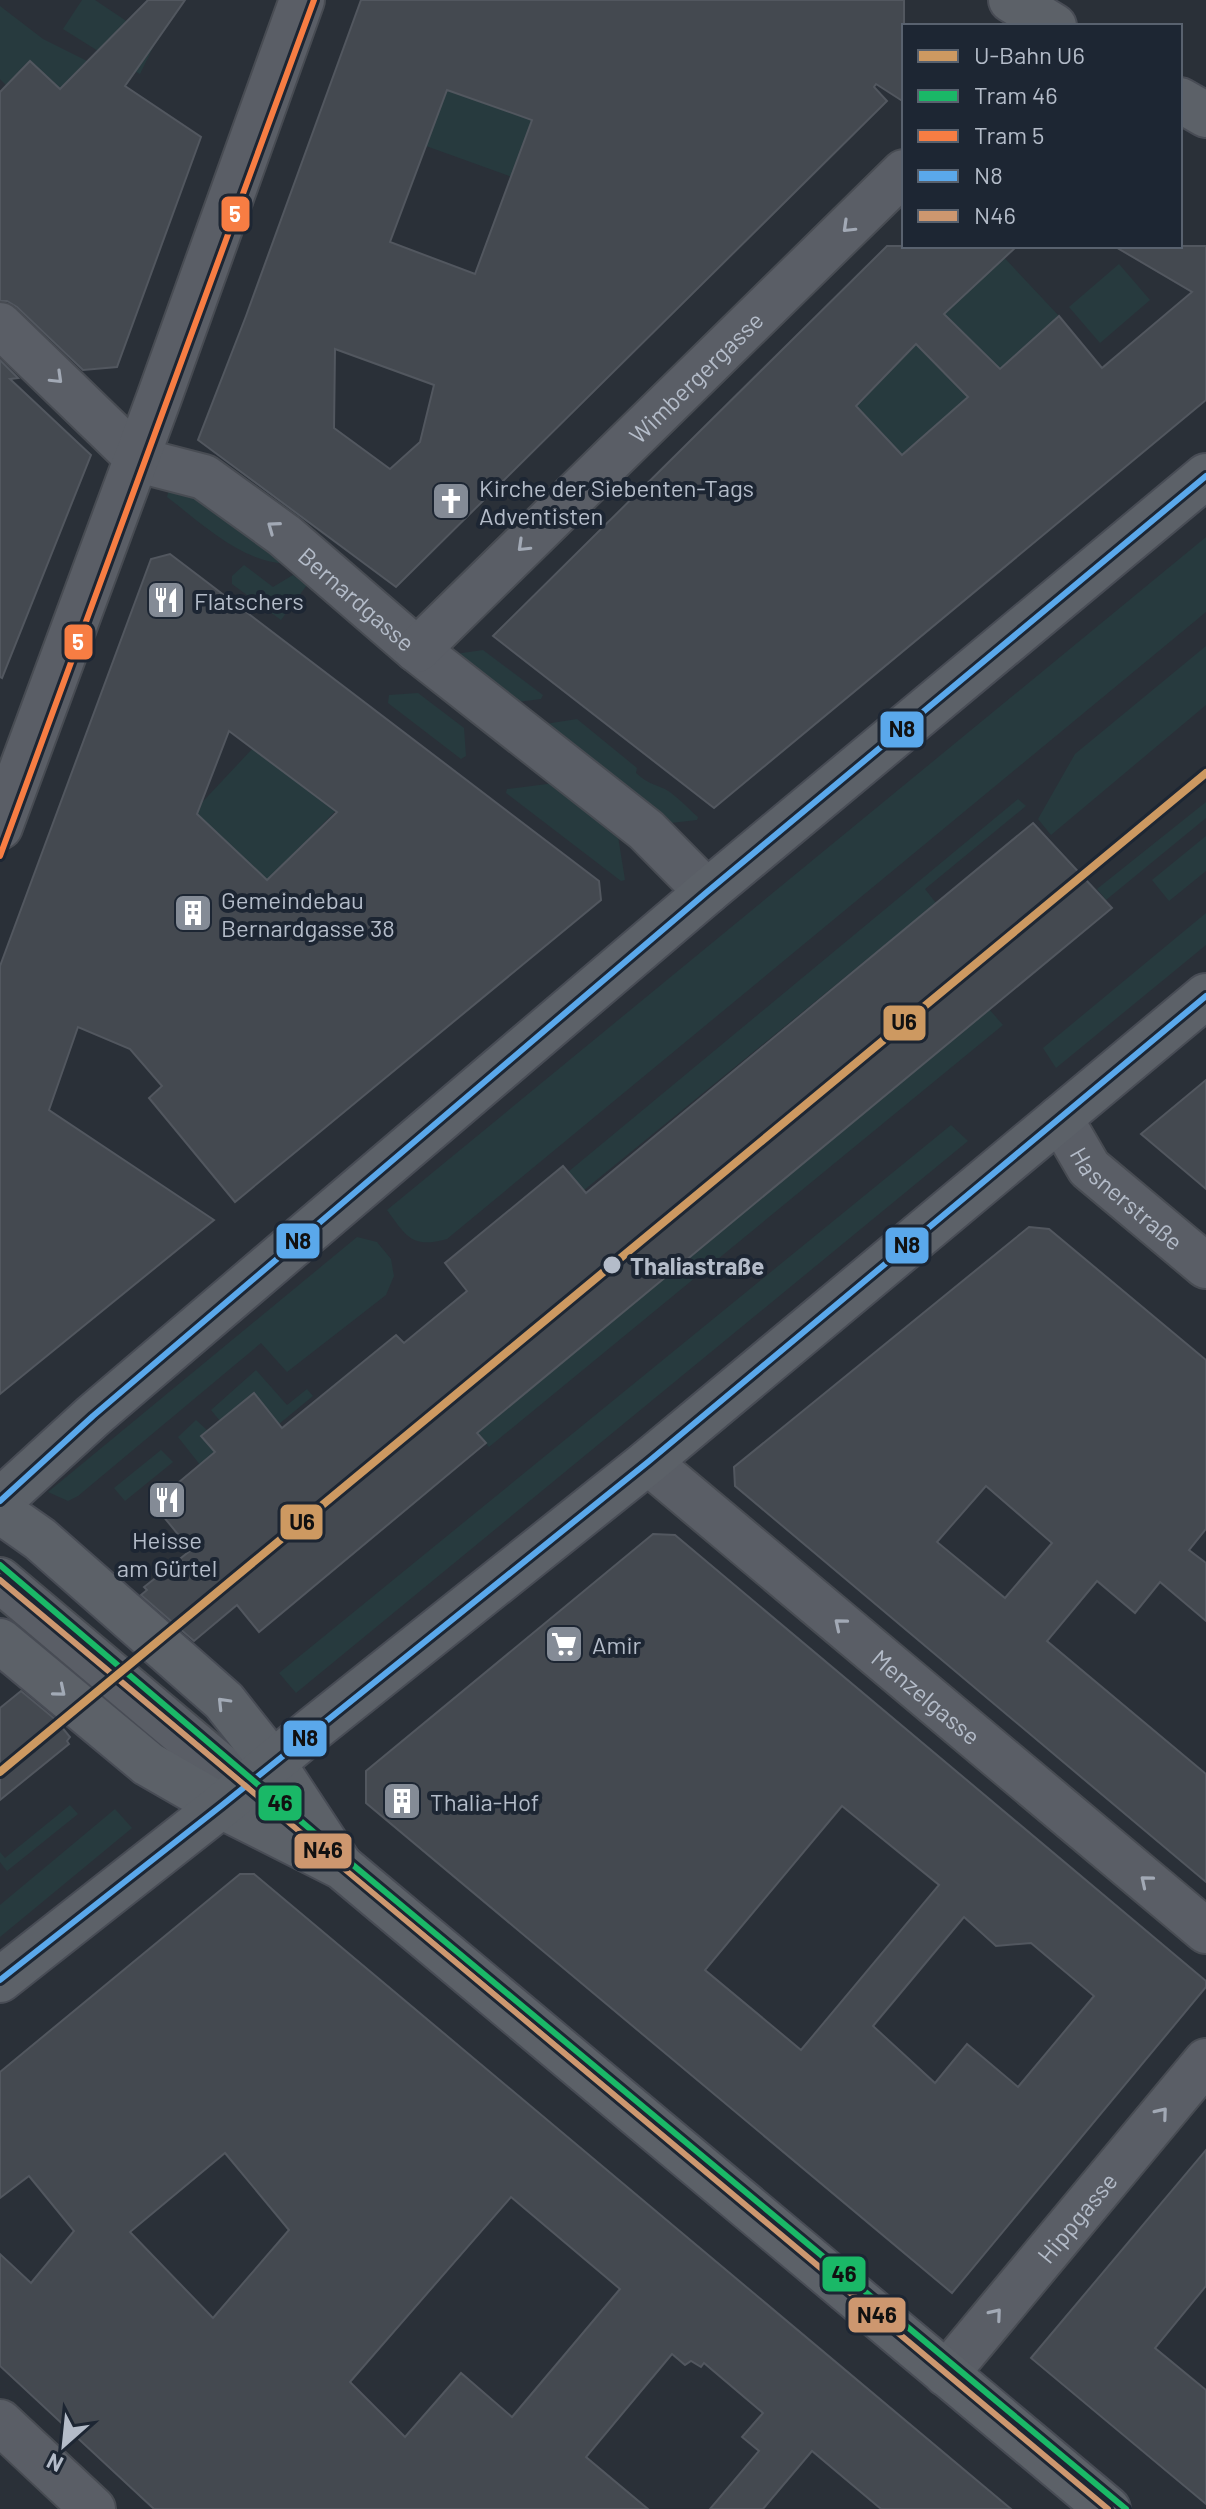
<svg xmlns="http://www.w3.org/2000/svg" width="1206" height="2509" viewBox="0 0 1206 2509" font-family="Barlow,sans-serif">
  <rect width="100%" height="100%" fill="#2a3038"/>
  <!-- green -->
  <g fill="#273a3e">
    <path d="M82 0H95L156 41 140 74 106 56 63 29Z"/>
    <path d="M0 6 43 39 87 61 60 89 30 61 6 85 0 79Z"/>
    <path d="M445 89 682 173 581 202 401 137Z"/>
    <path d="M998 251 1059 316 1028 344 1003 454 960 404 902 455 854 403 894 366 888 359 910 339 968 396 944 314 945 302Z"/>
    <path d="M1119 264 1150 300 1100 343 1069 307Z"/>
    <path d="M171 481 299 563C249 570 204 525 167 497Z"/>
    <path d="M1206 537V612L447 1239C412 1249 406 1236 387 1210Z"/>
    <path d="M244 565 273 587 293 575 307 585 281 620 232 584V576Z"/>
    <path d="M1206 646V705L1051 835 1038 819 1075 754Z"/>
    <path d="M483 650 543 695 541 699 518 702 455 654Z"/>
    <path d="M418 693 464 728 466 756 461 759 388 703 389 695Z"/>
    <path d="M577 719 637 768 636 773C645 781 650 783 660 787 673 791 687 808 698 817L697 820 654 825 526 727Z"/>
    <path d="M268 732 287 775 311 793 324 776 349 797 267 881 194 811Z"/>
    <path d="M555 783 617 830 625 880 621 881 506 793 507 789Z"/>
    <path d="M1018 799 1026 806 925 889 936 903 583 1191 568 1172Z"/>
    <path d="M1206 802V818L1106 900 1097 889Z"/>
    <path d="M1206 836V871L1169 901 1152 880Z"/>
    <path d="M1206 913V945L1056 1068 1043 1048Z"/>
    <path d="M989 1009 1003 1025 489 1447 477 1433Z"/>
    <path d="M951 1125 968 1141 296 1693 279 1673Z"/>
    <path d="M357 1237 377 1242 391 1259 394 1276 386 1295 287 1372 261 1343 78 1496 68 1501 48 1492Z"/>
    <path d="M256 1370 287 1405 307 1389 313 1396 279 1424 254 1393 220 1421 211 1410Z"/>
    <path d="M196 1420 208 1431 202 1436 224 1462 201 1466 178 1437Z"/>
    <path d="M161 1450 173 1462 125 1501 114 1488Z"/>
    <path d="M70 1805 78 1814 7 1871 0 1862V1852L5 1858Z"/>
    <path d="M115 1809 132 1828 0 1937V1905Z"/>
  </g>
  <!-- building -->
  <g fill="#444950" stroke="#52575f" stroke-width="2" fill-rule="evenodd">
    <path d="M148 0H185L125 86 201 137 117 367 83 370 17 307 7 301H0V92L30 61 60 89Z"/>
    <path d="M361 0H904V102L876 84 874 87 887 101 396 587 198 440 246 316ZM447 90 532 120 475 274 390 242ZM335 349 434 385 420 442 390 469 334 428Z"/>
    <path d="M887 246H1017L944 314 1000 369 1059 316 1102 368 1192 292 1114 246H1206V400L714 808 493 636ZM916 344 968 397 902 455 856 406Z"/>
    <path d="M0 360 18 378 10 379 91 455 2 678 0 677Z"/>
    <path d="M170 554 599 881 601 900 235 1202 149 1098 162 1086 130 1049 78 1027 49 1110 214 1220 0 1394V966L151 559ZM229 731 337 812 267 880 197 814Z"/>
    <path d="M1033 823 1112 908 477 1433 486 1443 259 1632 237 1605 194 1641 141 1595 147 1590 144 1587 191 1550 153 1504 215 1452 201 1436 254 1393 282 1428 396 1335 404 1343 467 1291 445 1263 563 1166 586 1193Z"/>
    <path d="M1206 1080V1189L1141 1134Z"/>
    <path d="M1029 1227 1049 1229 1206 1360V1529L1189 1550 1206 1563V1621L1160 1582 1135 1613 1097 1581 1047 1641 1206 1774V1882L735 1486 734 1467ZM986 1486 1052 1543 1005 1598 937 1542Z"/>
    <path d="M653 1534 675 1535 1206 1981V1987L952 2293 366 1803V1771ZM842 1806 939 1885 801 2050 705 1970ZM964 1917 996 1946 1031 1943 1094 1996 1018 2087 967 2044 935 2083 873 2026Z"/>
    <path d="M21 1691 56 1720 70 1737 67 1741 69 1744 0 1800V1708Z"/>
    <path d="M240 1874H254L1011 2509H881L812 2451 763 2509H710L759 2451 742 2437 763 2413 704 2363 701 2367 691 2361 685 2365 672 2354 586 2457 648 2509H154L0 2366V2254L31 2283 74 2231 29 2176 0 2198V2072ZM225 2153 289 2230 213 2318 130 2232ZM511 2197 620 2289 512 2417 461 2373 405 2437 350 2382Z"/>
    <path d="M1206 2150V2286L1155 2348 1206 2390V2504L1031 2358Z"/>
  </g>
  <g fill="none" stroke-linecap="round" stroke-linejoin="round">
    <!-- minor casing -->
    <g stroke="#484c53" stroke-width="48">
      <g id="minor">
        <path id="s1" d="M0 325 129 450 146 462 204 477 284 535 417 650 646 830 707 892"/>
        <path id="s2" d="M417 650 904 172"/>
        <path d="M0 827 159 398 302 0"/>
        <path id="s3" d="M1060 1118 1089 1168 1206 1266"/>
        <path id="s4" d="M648 1462 1206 1931"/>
        <path d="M0 1580 313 1844"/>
        <path id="s5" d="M946 2374 1206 2061"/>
        <path d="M0 2422 93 2509"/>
      </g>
    </g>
    <!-- major casing -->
    <g stroke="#484c55" stroke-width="48">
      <g id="major">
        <path d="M1011 0 1054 26"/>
        <path d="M1180 100 1206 115"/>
        <path d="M0 1501 93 1416 707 892 1206 476"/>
        <path d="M0 1511 40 1539 224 1701 273 1763 340 1865"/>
        <path d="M0 1641 148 1764 221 1806 342 1867 1108 2509"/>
        <path d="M0 1980 221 1806 311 1731 648 1462 1206 996"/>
      </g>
    </g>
    <!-- minor -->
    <use href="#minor" stroke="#5a5e66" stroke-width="44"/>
    <!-- major -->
    <use href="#major" stroke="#5c6168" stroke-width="44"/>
    <!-- bus-1 casing -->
    <g stroke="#1d2633" stroke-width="12">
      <g id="bus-1">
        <path d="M0 1501 93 1416 707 892 1206 476"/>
        <path d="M0 1980 221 1806 648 1462 1206 996"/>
      </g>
    </g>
    <!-- bus-2 casing -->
    <g stroke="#1d2633" stroke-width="12">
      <path id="bus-2" d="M0 1580 1108 2509"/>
    </g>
    <!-- bus-1 -->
    <use href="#bus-1" stroke="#5aa8eb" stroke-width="6"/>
    <!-- bus-2 -->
    <use href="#bus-2" stroke="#cd976f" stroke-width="6"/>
    <!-- tram-1 casing -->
    <g stroke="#1d2633" stroke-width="12">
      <path id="tram-1" d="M0 1565 323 1840 1126 2509"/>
    </g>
    <!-- tram-2 casing -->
    <g stroke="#1d2633" stroke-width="12">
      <path id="tram-2" d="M0 856 314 0"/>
    </g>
    <!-- tram-1 -->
    <use href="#tram-1" stroke="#1ab867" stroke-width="6"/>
    <!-- tram-2 -->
    <use href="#tram-2" stroke="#f77d43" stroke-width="6"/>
    <!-- metro-1 casing -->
    <g stroke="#1d2633" stroke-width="14">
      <path id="metro-1" d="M0 1772 1206 773"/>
    </g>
    <!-- metro-1 -->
    <use href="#metro-1" stroke="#cd9961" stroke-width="8"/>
  </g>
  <!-- one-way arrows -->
  <defs><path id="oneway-chevron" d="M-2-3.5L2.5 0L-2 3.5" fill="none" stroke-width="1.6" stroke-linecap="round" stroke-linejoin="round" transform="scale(2)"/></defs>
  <g stroke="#a2a9b5">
    <use href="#oneway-chevron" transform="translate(848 227) rotate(136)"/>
    <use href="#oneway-chevron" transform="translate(57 378) rotate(44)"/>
    <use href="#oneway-chevron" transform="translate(273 527) rotate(-144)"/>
    <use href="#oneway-chevron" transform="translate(523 546) rotate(136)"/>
    <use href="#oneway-chevron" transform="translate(840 1624) rotate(-140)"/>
    <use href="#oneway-chevron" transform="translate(1146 1881) rotate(-140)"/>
    <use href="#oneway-chevron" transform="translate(1162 2113) rotate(-50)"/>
    <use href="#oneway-chevron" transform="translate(996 2314) rotate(-50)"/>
  </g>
  <g stroke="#a2aab6">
    <use href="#oneway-chevron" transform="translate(60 1691) rotate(40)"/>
    <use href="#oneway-chevron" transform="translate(223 1703) rotate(-134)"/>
  </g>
  <!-- icons -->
  <defs>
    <g id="church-square" transform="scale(2)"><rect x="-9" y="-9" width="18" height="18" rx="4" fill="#848b96" stroke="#1d2633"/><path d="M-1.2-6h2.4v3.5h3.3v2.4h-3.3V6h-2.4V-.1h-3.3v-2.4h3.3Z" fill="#fff"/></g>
    <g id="restaurant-square" transform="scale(2)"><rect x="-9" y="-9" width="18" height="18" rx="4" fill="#848b96" stroke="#1d2633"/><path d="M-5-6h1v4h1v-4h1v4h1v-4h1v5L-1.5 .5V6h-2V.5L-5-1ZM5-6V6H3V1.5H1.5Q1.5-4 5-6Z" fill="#fff"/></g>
    <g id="building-square" transform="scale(2)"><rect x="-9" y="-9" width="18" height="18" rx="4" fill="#848b96" stroke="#1d2633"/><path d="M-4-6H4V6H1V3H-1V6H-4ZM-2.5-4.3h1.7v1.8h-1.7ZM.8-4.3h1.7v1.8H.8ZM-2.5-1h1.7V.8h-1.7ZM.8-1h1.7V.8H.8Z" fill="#fff"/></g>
    <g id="supermarket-square" transform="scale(2)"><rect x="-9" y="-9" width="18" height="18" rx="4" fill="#848b96" stroke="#1d2633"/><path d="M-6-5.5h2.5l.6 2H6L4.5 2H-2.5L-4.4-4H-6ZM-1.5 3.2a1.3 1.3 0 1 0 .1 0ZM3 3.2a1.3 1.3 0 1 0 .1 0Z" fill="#fff"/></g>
  </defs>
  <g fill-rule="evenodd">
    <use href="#church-square" x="451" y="501"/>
    <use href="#restaurant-square" x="166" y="600"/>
    <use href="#building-square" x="193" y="913"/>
    <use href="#restaurant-square" x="167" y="1500"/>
    <use href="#supermarket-square" x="564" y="1644"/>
    <use href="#building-square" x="402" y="1801"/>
  </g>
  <!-- markers -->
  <circle fill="#b4bcc9" stroke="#1d2633" stroke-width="3" cx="612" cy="1265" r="10"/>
  <g text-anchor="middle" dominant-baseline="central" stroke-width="8" stroke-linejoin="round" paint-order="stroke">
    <!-- street labels -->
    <g font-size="24" fill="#b4bcc9" stroke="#1d2633">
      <text stroke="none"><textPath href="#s2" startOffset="390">Wimbergergasse</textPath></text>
      <text stroke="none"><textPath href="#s1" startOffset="456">Bernardgasse</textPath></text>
      <text stroke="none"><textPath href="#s3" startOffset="106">Hasnerstraße</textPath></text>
      <text stroke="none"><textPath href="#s4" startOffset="364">Menzelgasse</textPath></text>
      <text stroke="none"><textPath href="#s5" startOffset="204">Hippgasse</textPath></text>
    </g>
    <!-- poi labels -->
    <g font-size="24" fill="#b4bcc9" stroke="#1d2633" text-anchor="start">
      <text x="479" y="487">Kirche der Siebenten-Tags<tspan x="479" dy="28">Adventisten</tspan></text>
      <text x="194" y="600">Flatschers</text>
      <text x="221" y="899">Gemeindebau<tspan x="221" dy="28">Bernardgasse 38</tspan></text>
      <text x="167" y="1539" text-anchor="middle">Heisse<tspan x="167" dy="28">am Gürtel</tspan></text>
      <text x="592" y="1644">Amir</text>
      <text x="430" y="1801">Thalia-Hof</text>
    </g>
    <!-- stop labels -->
    <g font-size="24" font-weight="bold" fill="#b4bcc9" stroke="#1d2633" text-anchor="start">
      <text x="630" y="1265">Thaliastraße</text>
    </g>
  </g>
  <g stroke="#1d2633" stroke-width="3">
    <rect x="220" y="195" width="31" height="38" rx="8" fill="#f77d43"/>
    <rect x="63" y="623" width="31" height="38" rx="8" fill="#f77d43"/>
    <rect x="879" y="710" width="46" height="39" rx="8" fill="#5aa8eb"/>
    <rect x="882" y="1004" width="45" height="38" rx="8" fill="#cd9961"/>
    <rect x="275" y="1222" width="46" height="38" rx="8" fill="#5aa8eb"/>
    <rect x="884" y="1226" width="46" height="39" rx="8" fill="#5aa8eb"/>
    <rect x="279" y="1503" width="45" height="38" rx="8" fill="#cd9961"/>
    <rect x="282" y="1719" width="46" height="39" rx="8" fill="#5aa8eb"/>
    <rect x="257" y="1784" width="46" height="38" rx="8" fill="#1ab867"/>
    <rect x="293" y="1832" width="60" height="38" rx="8" fill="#cd976f"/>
    <rect x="821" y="2255" width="46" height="38" rx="8" fill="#1ab867"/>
    <rect x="847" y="2296" width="60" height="38" rx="8" fill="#cd976f"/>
  </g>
  <g font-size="22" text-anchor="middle" font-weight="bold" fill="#fff">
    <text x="235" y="222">5</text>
    <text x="78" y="650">5</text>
  </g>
  <g font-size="22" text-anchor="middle" font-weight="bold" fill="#111">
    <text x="902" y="737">N8</text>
    <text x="904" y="1030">U6</text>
    <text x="298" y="1249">N8</text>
    <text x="907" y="1253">N8</text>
    <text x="302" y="1530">U6</text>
    <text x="305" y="1746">N8</text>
    <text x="280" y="1811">46</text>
    <text x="323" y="1858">N46</text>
    <text x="844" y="2282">46</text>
    <text x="877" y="2323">N46</text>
  </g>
  <!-- legend -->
  <rect x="902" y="24" width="280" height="224" fill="#1d2633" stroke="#59626f" stroke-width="2"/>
  <rect x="918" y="50" width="40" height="12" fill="#cd9961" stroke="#59626f" stroke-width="2"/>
  <text x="974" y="64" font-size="24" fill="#b4bcc9">U-Bahn U6</text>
  <rect x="918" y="90" width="40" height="12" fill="#1ab867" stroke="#59626f" stroke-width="2"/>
  <text x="974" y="104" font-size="24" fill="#b4bcc9">Tram 46</text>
  <rect x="918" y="130" width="40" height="12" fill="#f77d43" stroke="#59626f" stroke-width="2"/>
  <text x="974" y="144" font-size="24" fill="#b4bcc9">Tram 5</text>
  <rect x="918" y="170" width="40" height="12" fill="#5aa8eb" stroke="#59626f" stroke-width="2"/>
  <text x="974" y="184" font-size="24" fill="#b4bcc9">N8</text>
  <rect x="918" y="210" width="40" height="12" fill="#cd976f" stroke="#59626f" stroke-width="2"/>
  <text x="974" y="224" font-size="24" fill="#b4bcc9">N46</text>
  <!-- north arrow -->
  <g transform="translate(64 2445) rotate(207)" stroke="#1d2633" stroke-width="6" paint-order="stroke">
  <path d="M0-6L14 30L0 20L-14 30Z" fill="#b4bcc9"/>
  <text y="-12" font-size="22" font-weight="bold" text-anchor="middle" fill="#b4bcc9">N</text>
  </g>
</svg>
